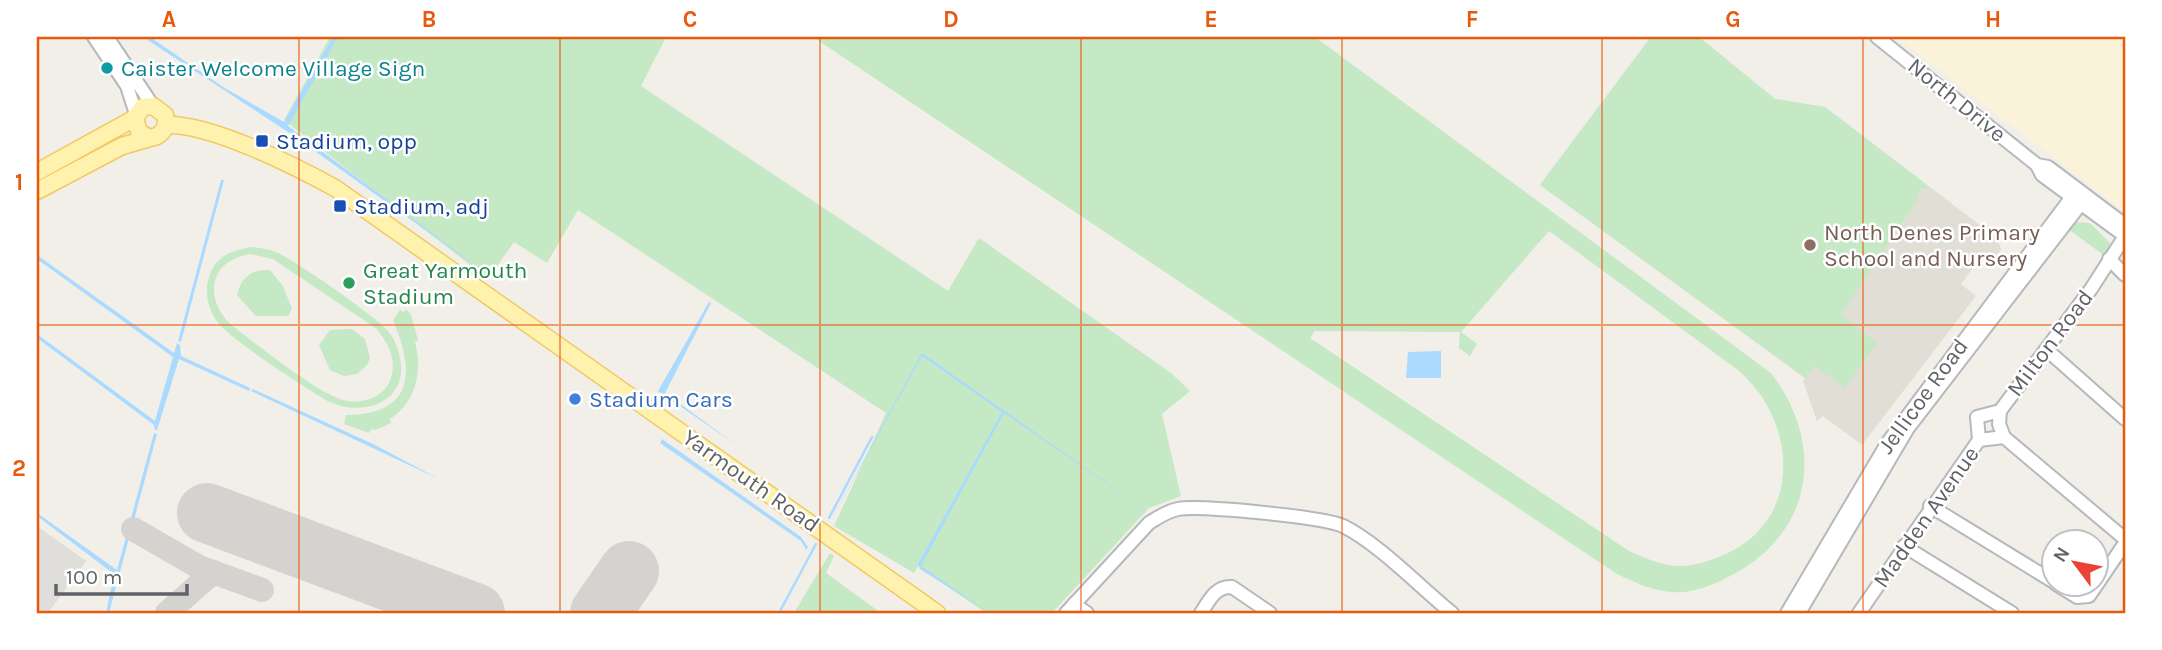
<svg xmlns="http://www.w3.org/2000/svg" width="2162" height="650" viewBox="0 0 2162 650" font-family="Karla,sans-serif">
  <rect width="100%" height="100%" fill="#f1efe8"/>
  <!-- industrial -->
  <path fill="#e0deda" d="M37 526 86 561 48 613H37Z"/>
  <!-- education -->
  <path fill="#e1ded6" d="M1651 37H1699L1775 99 1825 107 1998 239 2001 250 1991 262 1982 256 1961 284 1976 296 1862 445 1823 416 1817 421 1803 381 1805 378 1540 185Z"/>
  <!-- green -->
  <g fill="#c5e8c5" fill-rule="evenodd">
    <path d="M330 37H666L641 86 948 291 979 238 1171 373 1190 391 1162 414 1181 496 1149 508 1052 613H986L918 566 914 573 834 526 886 413 578 210 547 263 514 242 488 279 284 120Z"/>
    <path d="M813 37H1315L1771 373C1823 440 1816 526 1739 571 1720 582 1695 594 1673 592 1653 591 1634 582 1617 574ZM1549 231 1739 371C1798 422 1804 523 1721 556 1709 561 1694 566 1680 566 1662 566 1645 558 1629 551L1310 338 1315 331 1460 332 1459 348 1470 356 1477 344 1461 332Z"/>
    <path d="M1651 37H1699L1775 99 1825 107 1928 186 1926 189 1922 188 1916 197 1918 199 1841 315 1877 343 1845 388 1815 366 1805 378 1540 185Z"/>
    <path d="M2078 222 2090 223 2112 245 2105 256 2068 229Z"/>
    <path d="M252 247C261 248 269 249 278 253 297 262 374 315 387 330 393 336 397 345 399 354 413 406 355 421 319 396 295 380 230 340 216 320 207 306 204 289 210 274 217 255 233 250 252 247ZM251 254 273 259 377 329C388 344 397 359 391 378 386 396 364 404 347 401 321 397 254 342 230 324 203 296 210 260 251 254Z"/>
    <path d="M270 270 283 286 292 309 288 316H256L237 295C241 277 252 269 270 270Z"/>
    <path d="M406 309 411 315 418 340 415 342C423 371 416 402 390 419L391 423 375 430 371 429 369 433 344 424 346 415C415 414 415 372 393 320L400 310 404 312Z"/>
    <path d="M330 330 352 329 365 339 370 358 367 365 357 374 344 376 330 370 319 345Z"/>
    <path d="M830 553 834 556 826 573 881 613H794Z"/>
  </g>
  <!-- sand -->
  <path fill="#fbf3d9" d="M1896 37H2125V212Z"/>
  <!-- water -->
  <g fill="#aadaff">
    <path d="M143 37H150L223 87 284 122 333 37H338L288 126 487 274 291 134Z"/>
    <path d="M221 180H224L181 342 178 341Z"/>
    <path d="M37 255 174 353 177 343 180 345 181 356 250 388 249 391 179 359 157 430H155L154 425 37 338V334L155 421 173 357 37 259Z"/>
    <path d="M709 302 711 303 665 393 738 446 658 391Z"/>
    <path d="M1441 351V378H1406L1408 352Z"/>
    <path d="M922 353 1147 511 1004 413 921 566 989 613 920 569 918 564 1002 412 922 356 829 524Z"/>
    <path d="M253 389 375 445 439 479 251 391Z"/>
    <path d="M154 433 157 434 109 613H106L114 574 37 516V513L117 570Z"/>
    <path d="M662 439 801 537 808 547 806 550 801 541 660 443Z"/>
  </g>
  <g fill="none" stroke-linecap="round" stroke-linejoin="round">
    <!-- stream -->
    <g stroke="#aadaff" stroke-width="2.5">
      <path d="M829 518 872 437"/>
      <path d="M779 613 816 544"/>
    </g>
    <!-- taxiway -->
    <g stroke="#d4d3d0" stroke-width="24">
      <path d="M133 529 199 567 262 590"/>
      <path d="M167 613 213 572"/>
    </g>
    <!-- runway -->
    <g stroke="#d4d3d0" stroke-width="60">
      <path d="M207 513 475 613"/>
      <path d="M600 613 629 571"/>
    </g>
    <!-- minor casing -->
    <g stroke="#b5b8bc" stroke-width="16">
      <g id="minor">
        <path d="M94 37 127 86 136 114"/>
        <path d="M107 37 153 106"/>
        <path d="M1877 37 2037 165 2048 167 2125 225"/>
        <path d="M2037 165 2042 175 2125 236"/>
        <path d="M2109 259 2125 275"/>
        <path d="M2047 350 2125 419"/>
        <path d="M2000 411 1999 424 2004 437 2125 539"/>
        <path d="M1979 440 1977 417 2000 411 2091 289 2125 236"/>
        <path d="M1930 506 2054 582"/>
        <path d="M1904 546 2012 613"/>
        <path d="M2056 584 2077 597 2089 596 2125 543"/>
        <path d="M1074 604 1087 613"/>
        <path d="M1066 613 1149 523C1159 517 1167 511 1178 509 1201 505 1323 517 1343 526 1378 543 1421 588 1452 613"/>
        <path d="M1201 613C1209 601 1215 586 1232 587L1270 613"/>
        <path d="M1787 613 1888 442 2077 190"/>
        <path d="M1799 613 1908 428 2086 197"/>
        <path d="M1859 613 1979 440 2004 437"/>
      </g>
    </g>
    <!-- major casing -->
    <g stroke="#f2c960" stroke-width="19">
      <g id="major">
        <path d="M166 125C210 123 295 166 335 188L937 613"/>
        <path d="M37 172 135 118"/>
        <path d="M37 191 122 146 157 136C165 131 168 124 165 115L153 106 143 107 135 118 139 132 149 138"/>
      </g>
    </g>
    <!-- minor -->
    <use href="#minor" stroke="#fff" stroke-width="12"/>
    <!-- major -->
    <use href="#major" stroke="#fff2af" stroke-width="16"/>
  </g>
  <!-- grid -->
  <path fill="none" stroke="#e8590c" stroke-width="2" stroke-opacity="0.55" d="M299 37V613M560 37V613M820 37V613M1081 37V613M1342 37V613M1602 37V613M1863 37V613M37 325H2125"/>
  <!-- markers -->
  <circle fill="#0f9aa8" stroke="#fff" stroke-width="2.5" cx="107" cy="68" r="7"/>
  <g fill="#1a4fb4" stroke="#fff" stroke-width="2.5">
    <rect x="255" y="134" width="14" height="14" rx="3.5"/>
    <rect x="333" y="199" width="14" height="14" rx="3.5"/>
  </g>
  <circle fill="#8d6e63" stroke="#fff" stroke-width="2.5" cx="1810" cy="245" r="7"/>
  <circle fill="#2e9e5b" stroke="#fff" stroke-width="2.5" cx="349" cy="283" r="7"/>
  <circle fill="#3f7fe0" stroke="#fff" stroke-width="2.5" cx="575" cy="399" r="7"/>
  <g text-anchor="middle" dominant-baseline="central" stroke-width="5" stroke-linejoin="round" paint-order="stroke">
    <!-- culture labels -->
    <g font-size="23" fill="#0d838f" stroke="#fff" text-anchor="start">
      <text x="121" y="68">Caister Welcome Village Sign</text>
    </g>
    <!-- street labels -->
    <g font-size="23" fill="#5f6368" stroke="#fff">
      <text transform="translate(1957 100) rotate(39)">North Drive</text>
      <text transform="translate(2050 343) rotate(-53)">Milton Road</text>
      <text transform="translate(1923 396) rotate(-54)">Jellicoe Road</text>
      <text transform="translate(751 481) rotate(35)">Yarmouth Road</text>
      <text transform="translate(1926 517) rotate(-55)">Madden Avenue</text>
    </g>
    <!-- transit labels -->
    <g font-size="23" fill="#164399" stroke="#fff" text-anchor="start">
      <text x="276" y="141">Stadium, opp</text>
      <text x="354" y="206">Stadium, adj</text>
    </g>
    <!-- education labels -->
    <g font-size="23" fill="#785e54" stroke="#fff" text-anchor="start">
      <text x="1824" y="232">North Denes Primary<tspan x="1824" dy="26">School and Nursery</tspan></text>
    </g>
    <!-- leisure labels -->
    <g font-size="23" fill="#27864d" stroke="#fff" text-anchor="start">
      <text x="363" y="270">Great Yarmouth<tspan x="363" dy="26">Stadium</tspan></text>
    </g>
    <!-- shop labels -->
    <g font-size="23" fill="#366cbe" stroke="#fff" text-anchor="start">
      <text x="589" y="399">Stadium Cars</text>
    </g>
  </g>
  <!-- border -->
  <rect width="2162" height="650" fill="none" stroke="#ffffff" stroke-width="77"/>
  <!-- north arrow -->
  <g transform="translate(2075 563) rotate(302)"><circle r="33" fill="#ffffff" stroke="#bfc1c3" stroke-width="2"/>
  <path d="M0-5L12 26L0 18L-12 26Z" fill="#ea4335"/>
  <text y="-10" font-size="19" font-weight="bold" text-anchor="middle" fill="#5f6368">N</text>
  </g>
  <!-- scale -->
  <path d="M56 584v10h131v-10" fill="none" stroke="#5f6368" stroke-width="3.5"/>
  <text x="66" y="584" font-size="21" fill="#5f6368" stroke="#ffffff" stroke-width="5" paint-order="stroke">100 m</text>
  <rect x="38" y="38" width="2086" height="574" fill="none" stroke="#e8590c" stroke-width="2.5"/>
  <g font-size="23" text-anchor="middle" font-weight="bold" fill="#e8590c">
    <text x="169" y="27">A</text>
    <text x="429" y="27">B</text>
    <text x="690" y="27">C</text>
    <text x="951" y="27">D</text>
    <text x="1211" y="27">E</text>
    <text x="1472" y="27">F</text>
    <text x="1733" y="27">G</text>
    <text x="1993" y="27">H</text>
    <text x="19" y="190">1</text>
    <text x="19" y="476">2</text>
  </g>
</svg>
